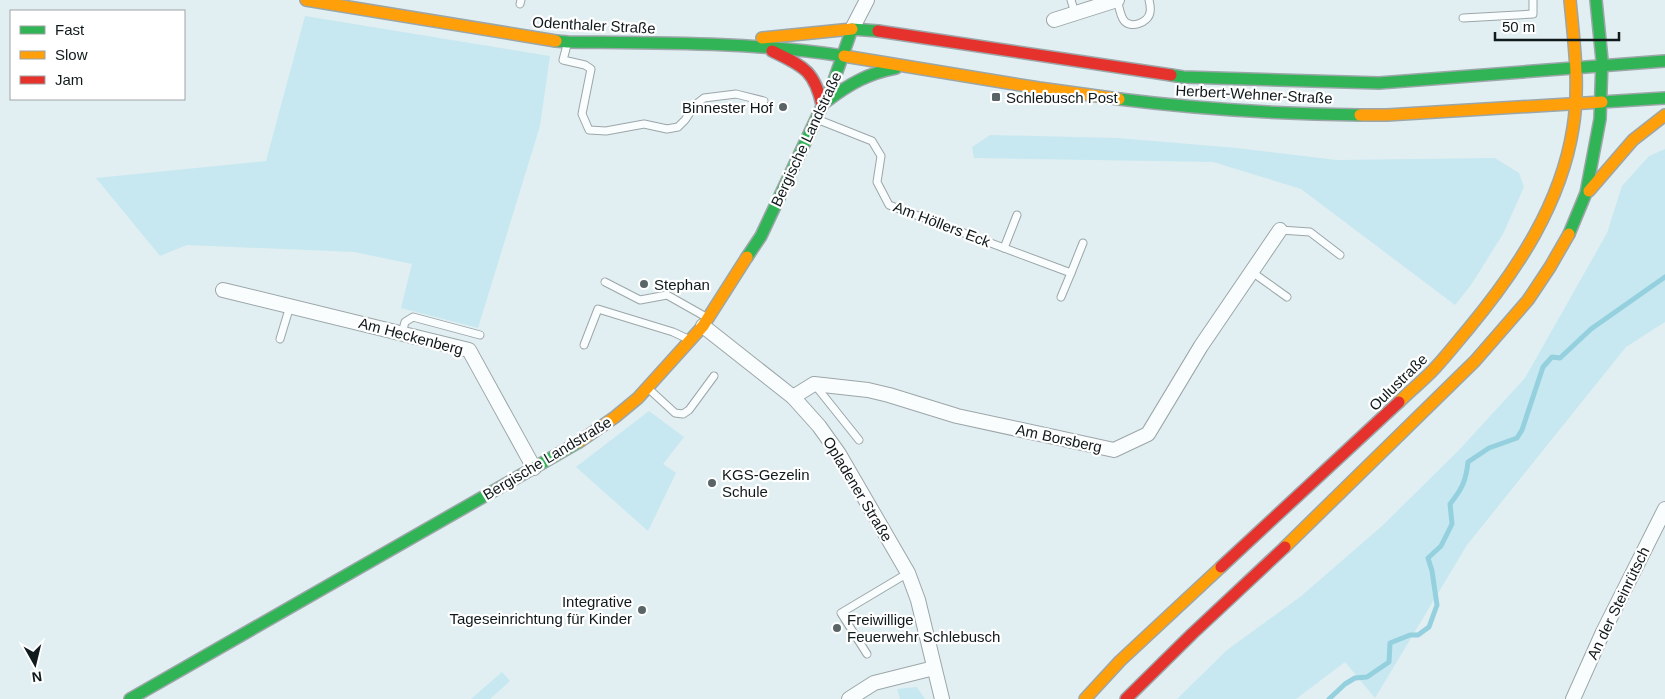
<svg xmlns="http://www.w3.org/2000/svg" width="1665" height="699" viewBox="0 0 1665 699" font-family="Helvetica,sans-serif">
  <rect width="100%" height="100%" fill="#e1eff2"/>
  <!-- green -->
  <g fill="#c7e8f0">
    <path d="M305 16 550 56 540 126 478 328 401 308 412 264 354 252 187 245 160 256 96 178 266 161Z"/>
    <path d="M990 135 1117 138 1237 148 1337 160 1495 158 1519 173 1524 187 1503 234 1471 285 1455 305 1301 189 1213 162 974 158 972 147Z"/>
    <path d="M1665 149V322L1626 347 1467 545 1375 698 1345 662 1296 699H1177L1227 650 1300 597 1382 526 1459 450 1525 378 1607 233 1622 186 1649 156Z"/>
    <path d="M649 411 684 437 663 464 676 473 648 531 576 467Z"/>
    <path d="M502 672 510 681 490 699H471Z"/>
    <path d="M917 687 925 699H900L897 689Z"/>
  </g>
  <g fill="none" stroke-linecap="round" stroke-linejoin="round">
    <!-- stream -->
    <path stroke="#95d0de" stroke-width="5" d="M1329 699 1345 684 1355 678 1367 677 1389 662 1390 643 1410 635H1418L1429 627 1437 605 1432 571 1428 558 1441 546 1452 524 1450 504C1462 489 1466 481 1468 462L1489 448 1517 438 1522 430 1543 367 1552 357 1560 358 1591 329 1665 277"/>
    <!-- lane casing -->
    <g stroke="#9ca6a9" stroke-width="9">
      <g id="lane">
        <path d="M1071 0 1075 13"/>
        <path d="M1117 0C1119 6 1120 14 1123 19 1129 30 1149 23 1150 12 1151 8 1150 4 1149 0"/>
        <path d="M520 4 521 0"/>
        <path d="M1463 18 1533 14V0"/>
        <path d="M567 45 563 60 585 65 591 69 582 114 589 130 606 131 644 124 667 129 678 127 685 120 695 105 704 98 736 94 764 101"/>
        <path d="M819 120 872 141 881 156 877 182 889 205 1071 273 1083 243"/>
        <path d="M1280 230 1310 232 1340 255"/>
        <path d="M1004 248 1017 215"/>
        <path d="M1252 272 1287 297"/>
        <path d="M605 282 640 300 667 295 706 317"/>
        <path d="M1061 297 1071 273"/>
        <path d="M402 333 405 322 413 317 480 335"/>
        <path d="M280 339 290 306"/>
        <path d="M584 345 598 309 673 332 688 339"/>
        <path d="M815 385 859 440"/>
        <path d="M650 390 675 413 683 414 689 410 714 376"/>
        <path d="M867 654 841 613 908 573"/>
      </g>
    </g>
    <!-- street casing -->
    <g stroke="#9ca6a9" stroke-width="16">
      <g id="street">
        <path d="M1054 20 1117 0"/>
        <path d="M852 29 867 0"/>
        <path d="M223 290 469 350 534 468"/>
        <path d="M703 326 793 397 819 426 839 454 908 573 918 600 942 699"/>
        <path d="M793 397 814 384 868 390 889 395 957 416 1114 450 1148 434 1201 346 1280 230"/>
        <path d="M849 699 874 683 934 668"/>
        <path d="M1573 699 1603 632 1665 509"/>
      </g>
    </g>
    <!-- fast casing -->
    <g stroke="#9ca6a9" stroke-width="14">
      <g id="fast">
        <path d="M556 41 568 42C660 43 753 42 844 56"/>
        <path d="M1171 75 1183 77 1379 83 1665 61"/>
        <path d="M1119 99C1199 109 1280 114 1360 115"/>
        <path d="M827 101C849 84 869 73 896 68"/>
        <path d="M1602 102 1665 98"/>
        <path d="M1569 234 1586 193 1600 119 1602 60 1596 0"/>
        <path d="M747 257 761 236 833 83 852 29 878 31"/>
        <path d="M130 699 579 442"/>
      </g>
    </g>
    <!-- slow casing -->
    <g stroke="#9ca6a9" stroke-width="14">
      <g id="slow">
        <path d="M306 0 556 41"/>
        <path d="M762 38 852 29"/>
        <path d="M844 56 1039 88 1119 99"/>
        <path d="M1360 115H1387L1602 102"/>
        <path d="M1589 191 1633 140 1665 115"/>
        <path d="M1399 402C1411 390 1424 380 1435 368 1447 355 1458 341 1469 328 1517 270 1561 204 1573 128 1580 86 1574 42 1570 0"/>
        <path d="M579 442 615 417 638 398 703 326 747 257"/>
        <path d="M1285 547 1475 361 1528 300 1550 267 1569 234"/>
        <path d="M1085 699 1120 661 1221 567"/>
      </g>
    </g>
    <!-- jam casing -->
    <g stroke="#9ca6a9" stroke-width="14">
      <g id="jam">
        <path d="M878 31 1171 75"/>
        <path d="M772 51C802 66 814 69 822 105"/>
        <path d="M1221 567 1399 402"/>
        <path d="M1126 699 1192 634 1285 547"/>
      </g>
    </g>
    <!-- lane -->
    <use href="#lane" stroke="#fafdfd" stroke-width="7"/>
    <!-- street -->
    <use href="#street" stroke="#fafdfd" stroke-width="14"/>
    <!-- fast -->
    <use href="#fast" stroke="#30b455" stroke-width="11"/>
    <!-- slow -->
    <use href="#slow" stroke="#ff9f0a" stroke-width="11"/>
    <!-- jam -->
    <use href="#jam" stroke="#e5322d" stroke-width="11"/>
  </g>
  <!-- markers -->
  <g fill="#596466" stroke="#fff" stroke-width="2">
    <rect x="991" y="92" width="10" height="10" rx="2.5"/>
    <circle cx="783" cy="107" r="5"/>
    <circle cx="644" cy="284" r="5"/>
    <circle cx="712" cy="483" r="5"/>
    <circle cx="642" cy="610" r="5"/>
    <circle cx="837" cy="628" r="5"/>
  </g>
  <g text-anchor="middle" dominant-baseline="central" stroke-width="4.5" stroke-linejoin="round" paint-order="stroke">
    <!-- street labels -->
    <g font-size="15" fill="#10191b" stroke="#fff">
      <text transform="translate(594 25) rotate(3)">Odenthaler Straße</text>
      <text transform="translate(1254 94) rotate(3)">Herbert-Wehner-Straße</text>
      <text transform="translate(806 139) rotate(-65)">Bergische Landstraße</text>
      <text transform="translate(942 224) rotate(21)">Am Höllers Eck</text>
      <text transform="translate(411 336) rotate(15)">Am Heckenberg</text>
      <text transform="translate(1398 382) rotate(-44)">Oulustraße</text>
      <text transform="translate(1059 438) rotate(12)">Am Borsberg</text>
      <text transform="translate(547 458) rotate(-31)">Bergische Landstraße</text>
      <text transform="translate(858 489) rotate(59)">Opladener Straße</text>
      <text transform="translate(1618 603) rotate(-64)">An der Steinrütsch</text>
    </g>
    <!-- poi labels -->
    <g font-size="15" fill="#10191b" stroke="#fff" text-anchor="start">
      <text x="1006" y="97">Schlebusch Post</text>
      <text x="773" y="107" text-anchor="end">Binnester Hof</text>
      <text x="654" y="284">Stephan</text>
      <text x="722" y="474">KGS-Gezelin<tspan x="722" dy="17">Schule</tspan></text>
      <text x="632" y="601" text-anchor="end">Integrative<tspan x="632" dy="17">Tageseinrichtung für Kinder</tspan></text>
      <text x="847" y="619">Freiwillige<tspan x="847" dy="17">Feuerwehr Schlebusch</tspan></text>
    </g>
  </g>
  <!-- legend -->
  <rect x="10" y="10" width="175" height="90" fill="#ffffff" stroke="#9fa3a4"/>
  <rect x="20" y="26" width="25" height="8" fill="#30b455" stroke="#9fa3a4"/>
  <text x="55" y="35" font-size="15" fill="#10191b">Fast</text>
  <rect x="20" y="51" width="25" height="8" fill="#ff9f0a" stroke="#9fa3a4"/>
  <text x="55" y="60" font-size="15" fill="#10191b">Slow</text>
  <rect x="20" y="76" width="25" height="8" fill="#e5322d" stroke="#9fa3a4"/>
  <text x="55" y="85" font-size="15" fill="#10191b">Jam</text>
  <!-- north arrow -->
  <g transform="translate(35 664) rotate(172)" stroke="#ffffff" stroke-width="4" paint-order="stroke">
  <path d="M0-4L9 19L0 12L-9 19Z" fill="#10191b"/>
  <text y="-8" font-size="14" font-weight="bold" text-anchor="middle" fill="#10191b">N</text>
  </g>
  <!-- scale -->
  <path d="M1495 32v8h124v-8" fill="none" stroke="#10191b" stroke-width="2.5"/>
  <text x="1502" y="32" font-size="15" fill="#10191b" stroke="#ffffff" stroke-width="4" paint-order="stroke">50 m</text>
</svg>
